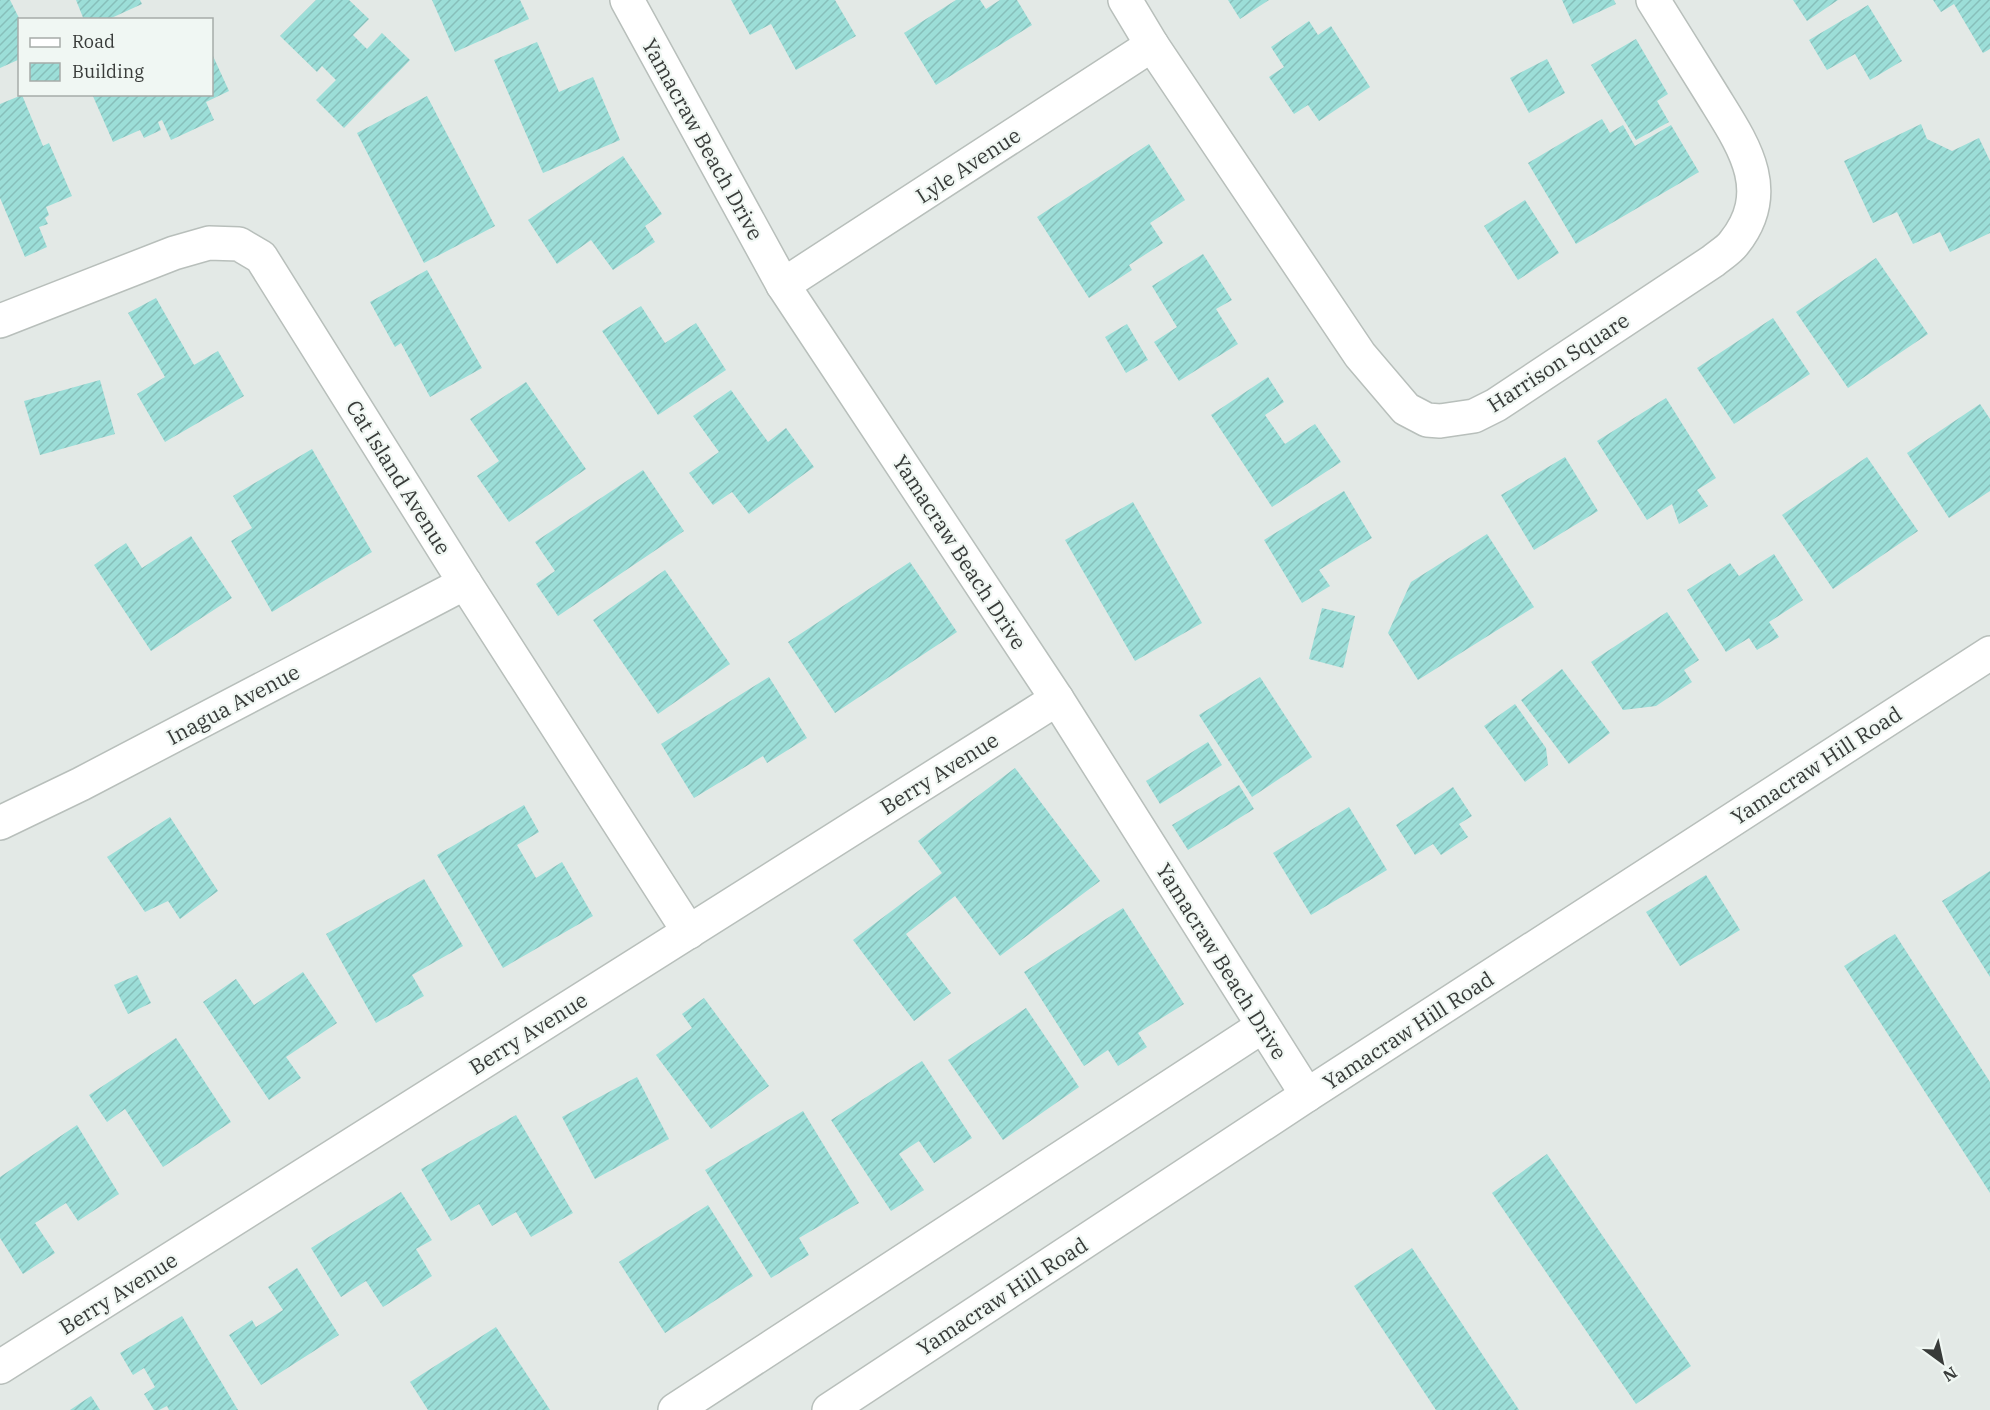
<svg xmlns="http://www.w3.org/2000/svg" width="1990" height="1410" viewBox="0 0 1990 1410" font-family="'IBM Plex Serif',serif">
  <defs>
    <pattern id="building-hatch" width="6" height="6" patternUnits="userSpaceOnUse" patternTransform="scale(1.5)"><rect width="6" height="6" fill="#9cded8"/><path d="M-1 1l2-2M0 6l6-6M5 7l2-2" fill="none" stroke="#87bfba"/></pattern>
  </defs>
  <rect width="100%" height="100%" fill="#e3e9e6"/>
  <!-- building -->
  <g fill="url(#building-hatch)">
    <path d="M0 0H10L20 20V59L0 68Z"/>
    <path d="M76 0H140L142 4 107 20H84Z"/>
    <path d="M316 0H349L369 19 353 35 367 49 382 33 410 60 344 128 316 100 336 80 322 66 317 72 280 36Z"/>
    <path d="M432 0H520L529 19 455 52Z"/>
    <path d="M731 0H835L856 36 796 70 771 24 750 35Z"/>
    <path d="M956 0H980L986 9 1000 0H1017L1032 25 936 85 904 33Z"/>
    <path d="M1228 0H1269L1240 19Z"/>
    <path d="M1562 0H1614L1616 4 1573 24Z"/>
    <path d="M1793 0H1838L1807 21Z"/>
    <path d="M1933 0H1990V49L1983 53 1954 4 1941 12Z"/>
    <path d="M1868 5 1902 61 1870 80 1855 54 1827 70 1809 40Z"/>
    <path d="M1309 21 1318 35 1331 26 1370 87 1319 121 1308 105 1294 114 1269 77 1284 67 1271 47Z"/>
    <path d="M1636 39 1668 94 1657 101 1669 122 1636 140 1591 65Z"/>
    <path d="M537 42 559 92 593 77 620 140 543 173 494 60Z"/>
    <path d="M213 56 229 91 206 102 214 120 171 140 162 120 158 122 161 130 144 138 140 130 113 142 92 94H212V57Z"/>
    <path d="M1547 59 1565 93 1529 113 1510 78Z"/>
    <path d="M22 95 43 146 49 143 72 196 46 207 49 215 45 218 48 224 39 227 47 247 25 257 0 198V104Z"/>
    <path d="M427 96 495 226 424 263 357 133Z"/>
    <path d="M1602 119 1610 133 1623 125 1635 146 1671 125 1699 172 1576 244 1528 163Z"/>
    <path d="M1921 124 1927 139 1952 151 1979 138 1990 161V233L1950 252 1940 232 1913 244 1897 212 1873 223 1844 161Z"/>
    <path d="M1149 144 1185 200 1150 223 1163 243 1129 265 1132 270 1089 298 1037 217Z"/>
    <path d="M623 156 662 214 645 226 655 242 613 270 591 240 557 264 528 220Z"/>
    <path d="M1525 200 1559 253 1518 280 1484 226Z"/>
    <path d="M1203 254 1232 300 1216 309 1238 344 1179 381 1154 342 1177 327 1152 286Z"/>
    <path d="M1876 258 1928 334 1848 388 1796 312Z"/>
    <path d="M427 270 482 368 430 397 401 343 395 347 370 302Z"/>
    <path d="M156 298 194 365 218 351 244 396 165 442 137 394 165 377 128 313Z"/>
    <path d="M641 306 665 343 696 323 726 370 658 415 602 331Z"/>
    <path d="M1773 318 1810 374 1734 424 1697 368Z"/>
    <path d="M1127 324 1148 360 1126 373 1105 337Z"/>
    <path d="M1268 377 1284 402 1265 415 1285 444 1315 424 1341 462 1272 507 1211 415Z"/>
    <path d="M100 380 115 434 40 455 24 401Z"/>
    <path d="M526 382 586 469 509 522 477 476 499 461 470 419Z"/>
    <path d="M731 390 768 442 786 428 814 467 749 514 732 492 713 505 689 473 719 452 693 416Z"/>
    <path d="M1666 398 1716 478 1697 490 1708 506 1679 524 1672 504 1647 520 1597 441Z"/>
    <path d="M1980 404 1990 419V491L1949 518 1907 453Z"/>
    <path d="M312 449 372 552 272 612 231 541 252 528 233 496Z"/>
    <path d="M1565 457 1598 511 1534 550 1501 495Z"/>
    <path d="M1867 457 1918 531 1833 589 1782 515Z"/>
    <path d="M643 470 684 531 558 616 536 584 555 571 535 542Z"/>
    <path d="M1344 491 1372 538 1319 570 1330 586 1302 603 1264 540Z"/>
    <path d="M1133 502 1202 623 1135 661 1065 540Z"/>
    <path d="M1487 534 1534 607 1418 680 1388 633 1411 582Z"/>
    <path d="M191 536 232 598 151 651 94 565 126 543 142 568Z"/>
    <path d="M1774 554 1803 600 1769 622 1779 637 1757 650 1749 638 1726 652 1687 590 1730 563 1739 576Z"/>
    <path d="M910 562 957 632 835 713 788 642Z"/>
    <path d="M665 570 730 664 658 714 593 620Z"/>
    <path d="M1322 608 1355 616 1343 668 1309 659Z"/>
    <path d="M1667 612 1699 660 1684 670 1692 682 1656 706 1623 710 1591 662Z"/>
    <path d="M1562 669 1610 733 1569 764 1521 700Z"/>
    <path d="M769 677 807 738 767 763 763 756 694 798 661 744Z"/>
    <path d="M1260 677 1312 757 1252 797 1199 715Z"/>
    <path d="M1515 704 1546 748 1548 765 1525 782 1484 726Z"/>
    <path d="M1208 742 1222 765 1160 804 1146 781Z"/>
    <path d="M1015 768 1100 881 1000 956 955 896 906 934 951 993 914 1021 853 940 942 873 918 841Z"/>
    <path d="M1239 785 1254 809 1188 850 1172 825Z"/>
    <path d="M1453 787 1472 816 1459 824 1468 837 1441 855 1433 844 1415 855 1396 825Z"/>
    <path d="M524 805 539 832 517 845 536 878 562 862 593 916 503 968 437 855Z"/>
    <path d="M1349 807 1387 870 1311 915 1273 853Z"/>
    <path d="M170 817 218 891 180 919 168 901 145 912 107 857Z"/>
    <path d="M1990 871V977L1942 901Z"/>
    <path d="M1706 875 1740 930 1680 966 1646 912Z"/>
    <path d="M424 879 463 946 412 975 424 996 376 1023 326 934Z"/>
    <path d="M1123 908 1184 1004 1138 1033 1147 1047 1118 1066 1108 1050 1084 1066 1024 972Z"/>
    <path d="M1895 934 1990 1082V1193L1844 966Z"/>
    <path d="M303 972 337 1023 286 1057 301 1078 269 1100 203 1002 236 979 254 1005Z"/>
    <path d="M137 975 151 1003 128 1014 114 985Z"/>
    <path d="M704 998 769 1086 711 1129 656 1055 692 1028 682 1014Z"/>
    <path d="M1026 1008 1079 1087 1003 1140 948 1060Z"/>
    <path d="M176 1038 231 1122 163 1167 125 1109 107 1122 89 1095Z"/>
    <path d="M922 1061 972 1138 934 1163 919 1141 899 1154 924 1190 891 1211 831 1120Z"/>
    <path d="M637 1077 669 1139 595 1179 562 1117Z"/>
    <path d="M803 1111 859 1203 799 1238 809 1255 771 1278 705 1170Z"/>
    <path d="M516 1115 573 1213 531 1237 516 1212 492 1226 479 1204 451 1221 421 1169Z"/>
    <path d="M77 1125 119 1194 78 1221 66 1203 35 1223 55 1253 23 1274 0 1238V1177Z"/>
    <path d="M1547 1154 1691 1366 1636 1404 1492 1193Z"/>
    <path d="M401 1192 432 1240 416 1249 432 1276 383 1307 366 1281 341 1297 311 1248Z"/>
    <path d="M708 1205 753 1276 665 1333 619 1262Z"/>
    <path d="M1412 1248 1519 1410H1436L1354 1286Z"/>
    <path d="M297 1268 339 1335 261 1385 229 1335 252 1320 256 1327 283 1310 268 1287Z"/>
    <path d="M182 1316 238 1410H169L167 1406 159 1410H154L144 1394 155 1387 144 1368 133 1375 120 1353Z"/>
    <path d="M496 1327 550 1410H428L410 1382Z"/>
    <path d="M91 1396 100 1410H70Z"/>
  </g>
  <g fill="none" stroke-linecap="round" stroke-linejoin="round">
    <!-- minor casing -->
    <g stroke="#b8bfbb" stroke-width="36">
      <g id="minor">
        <path d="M627 0 783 285 1057 699 1307 1095"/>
        <path d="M1125 0 1152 45 1360 355 1406 409 1427 420 1440 421 1474 416 1496 405 1713 261C1720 255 1729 250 1734 243 1777 189 1741 142 1711 93 1692 62 1672 31 1653 0"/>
        <path d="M783 285 1152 45"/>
        <path d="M0 321 174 253 209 243 239 244 261 257 465 583 689 932"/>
        <path d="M0 823 81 784 465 583"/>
        <path d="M0 1367 1057 699"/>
        <path d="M675 1410 1263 1026"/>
      </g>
    </g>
    <!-- secondary casing -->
    <g stroke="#b8bfbb" stroke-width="36">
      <path id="secondary" d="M829 1410 1307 1095 1990 653"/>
    </g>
    <!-- minor -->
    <use href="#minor" stroke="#fff" stroke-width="33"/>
    <!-- secondary -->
    <use href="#secondary" stroke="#fff" stroke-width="33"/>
  </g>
  <g text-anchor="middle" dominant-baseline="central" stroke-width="4.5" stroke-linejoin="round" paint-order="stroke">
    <!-- street labels -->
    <g font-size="21" fill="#383b39" stroke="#f0f7f3">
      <text transform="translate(703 139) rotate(61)">Yamacraw Beach Drive</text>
      <text transform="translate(968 165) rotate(-33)">Lyle Avenue</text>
      <text transform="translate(1558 362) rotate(-33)">Harrison Square</text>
      <text transform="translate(399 477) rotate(58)">Cat Island Avenue</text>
      <text transform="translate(960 552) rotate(57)">Yamacraw Beach Drive</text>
      <text transform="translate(233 704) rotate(-28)">Inagua Avenue</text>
      <text transform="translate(1816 765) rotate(-33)">Yamacraw Hill Road</text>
      <text transform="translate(939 773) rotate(-32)">Berry Avenue</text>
      <text transform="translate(1222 961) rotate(58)">Yamacraw Beach Drive</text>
      <text transform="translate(1408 1030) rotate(-33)">Yamacraw Hill Road</text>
      <text transform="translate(528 1033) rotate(-32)">Berry Avenue</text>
      <text transform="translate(118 1293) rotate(-32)">Berry Avenue</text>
      <text transform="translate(1002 1296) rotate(-33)">Yamacraw Hill Road</text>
    </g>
  </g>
  <!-- legend -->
  <rect x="18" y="18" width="195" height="78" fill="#f0f7f3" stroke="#a6aca9" stroke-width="1.5"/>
  <rect x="30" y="38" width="30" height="9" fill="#ffffff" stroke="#a6aca9" stroke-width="1.5"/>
  <text x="72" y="48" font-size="18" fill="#383b39">Road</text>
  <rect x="30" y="63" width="30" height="18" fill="url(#building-hatch)" stroke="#a6aca9" stroke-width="1.5"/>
  <text x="72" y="78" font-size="18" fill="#383b39">Building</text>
  <!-- north arrow -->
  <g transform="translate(1942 1362) rotate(147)" stroke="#f0f7f3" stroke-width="4.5" paint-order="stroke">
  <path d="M0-4.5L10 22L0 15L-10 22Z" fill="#383b39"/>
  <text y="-9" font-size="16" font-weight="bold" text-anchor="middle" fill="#383b39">N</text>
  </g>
</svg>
